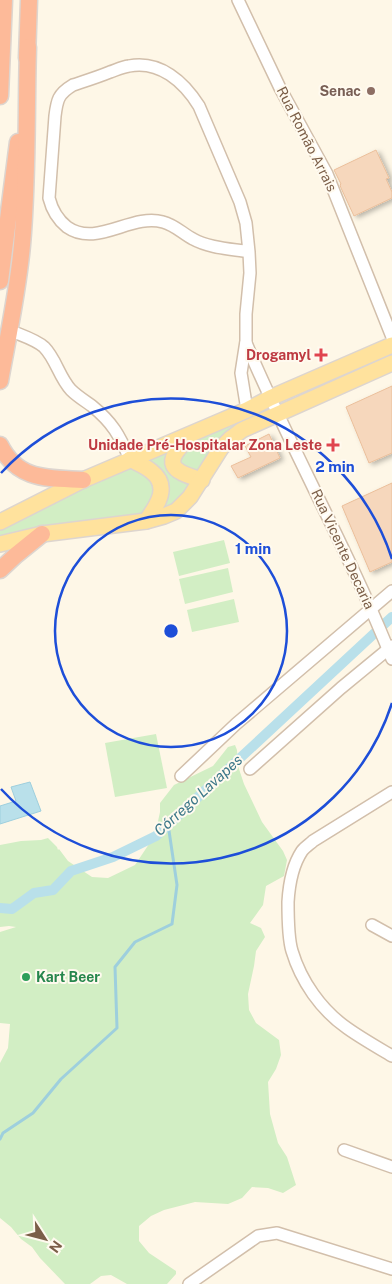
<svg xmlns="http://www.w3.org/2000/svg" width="392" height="1284" viewBox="0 0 392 1284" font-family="'Public Sans',sans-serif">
  <defs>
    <filter id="shadow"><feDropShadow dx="3.5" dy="2" stdDeviation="2.5" flood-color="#0004"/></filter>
  </defs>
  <rect width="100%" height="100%" fill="#fef7e7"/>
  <!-- green -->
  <g fill="#d2eec4">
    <path d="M270 405 272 410 251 420 179 503 158 513 0 537V526L64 493Z"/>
    <path d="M224 540 230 563 179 576 173 552Z"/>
    <path d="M228 568 233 592 185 604 179 579Z"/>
    <path d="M234 599 239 622 192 632 187 610Z"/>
    <path d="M156 734 167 788 115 797 105 743Z"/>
    <path d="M235 745 237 750 238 766 244 784 262 822 283 851 287 860 284 876 266 886 263 905 250 923 261 928 265 937 256 951 254 966 248 994 249 1010 256 1023 279 1040 281 1055 276 1069 268 1082 270 1114 278 1143 287 1157 296 1185 283 1193 268 1188 252 1187 242 1198 228 1204 195 1202 164 1210 151 1216 139 1226V1241L149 1253 176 1271V1274L167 1284H127L111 1275 101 1276 90 1284H65L40 1258 32 1247 21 1239 11 1227 0 1218V1063L8 1048 10 1024 0 1023V932L16 927 9 926 0 927V845L21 841 41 840 48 838 57 847 58 850 59 849 68 861 92 877 108 878 135 865 151 841 157 826 160 812V803L174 785 213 766 228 747Z"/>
  </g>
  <!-- water -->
  <path fill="#b9e0ea" stroke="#9ecfdd" d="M30 782 41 811 0 824V806L16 801 11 787Z"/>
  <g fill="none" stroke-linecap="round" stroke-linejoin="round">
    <!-- stream -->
    <path stroke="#9ecfdd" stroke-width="3" d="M0 1139 3 1133 33 1113 61 1079 117 1028 115 967 135 942 172 924 177 885 168 824"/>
    <!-- canal -->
    <path stroke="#b9e0ea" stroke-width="10" d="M0 908 12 909 34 893 53 890 71 871 113 857 156 836 392 617"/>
  </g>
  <!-- building -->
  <g fill="#f6d7bc" stroke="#ebbf9b" filter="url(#shadow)">
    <path d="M376 150 389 178 386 179 392 192V198L354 216 341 188 340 185 341 184 334 170Z"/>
    <path d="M392 386V453L369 463 346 407Z"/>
    <path d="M269 434 280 458 238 478 231 466 251 457 245 446Z"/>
    <path d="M392 483V562L370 572 342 506Z"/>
  </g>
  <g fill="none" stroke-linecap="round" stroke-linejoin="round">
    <!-- minor casing -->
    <g stroke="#d2bfab" stroke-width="14">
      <g id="minor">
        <path d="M238 0 280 88 327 174 392 337"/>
        <path d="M9 330C20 335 35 339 44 347 56 359 59 377 71 390 77 396 85 401 92 406 113 423 119 435 130 459"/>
        <path d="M246 343C291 450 349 551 392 659"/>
        <path d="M247 410 241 373 246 341V314L250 273 249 252 246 223 240 202 199 106C184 82 160 60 129 66 122 67 116 70 110 72 98 77 85 81 73 85 58 94 57 100 55 116L49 198C52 210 57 219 67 227 97 248 131 213 163 222 175 225 183 234 193 239 209 248 232 249 249 252"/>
        <path d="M250 769 341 688 392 646"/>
        <path d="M181 776 236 724 392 591"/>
        <path d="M392 792 313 841C310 844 305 847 302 851 292 866 289 885 288 902 288 916 288 938 292 951 301 981 321 1010 347 1028 361 1038 377 1047 392 1056"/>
        <path d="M372 925 392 936"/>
        <path d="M344 1150 392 1167"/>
        <path d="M189 1284 258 1236 277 1233 392 1269"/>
      </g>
    </g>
    <!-- major casing -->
    <g stroke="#ddd5cf" stroke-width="18">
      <g id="major">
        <path d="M189 438C162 463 170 471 202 480"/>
        <path d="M130 459C137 463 145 466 151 471 171 486 157 506 146 521"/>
        <path d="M0 522 83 480 247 410 270 398 392 345"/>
        <path d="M0 544 42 534 146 521 164 516 176 511 190 497 221 448 230 439 242 430 392 363"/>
      </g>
    </g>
    <!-- highway casing -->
    <g stroke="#ddd5cf" stroke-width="19">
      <g id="highway">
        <path d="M27 58 29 0"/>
        <path d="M0 96 4 0"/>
        <path d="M0 281 18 142"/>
        <path d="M0 381C8 336 18 291 22 245 28 179 26 113 28 47"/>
        <path d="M0 445C18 481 48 478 83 480"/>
        <path d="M0 570 16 555 42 534"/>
      </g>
    </g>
    <!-- minor -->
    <use href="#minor" stroke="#fff" stroke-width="11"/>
    <!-- major -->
    <use href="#major" stroke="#ffe29d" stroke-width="15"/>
    <!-- highway -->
    <use href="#highway" stroke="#fdba99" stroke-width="16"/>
  </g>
  <!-- distance rings -->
  <g fill="none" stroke="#1d4ed8" stroke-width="2.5">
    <circle cx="171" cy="631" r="116"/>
    <path d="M392 703A232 232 0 0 1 1 789M1 473A232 232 0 0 1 392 559"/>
  </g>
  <!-- markers -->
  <circle fill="#8d6e63" stroke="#fffaef" stroke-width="2" cx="371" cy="91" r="5"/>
  <g fill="#e0444e" stroke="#fffaef" stroke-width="2">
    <path d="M318.5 347.5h5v5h5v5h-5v5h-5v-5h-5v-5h5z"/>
    <path d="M330.5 437.5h5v5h5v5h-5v5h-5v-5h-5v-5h5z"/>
  </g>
  <circle fill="#2e9e5b" stroke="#fffaef" stroke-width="2" cx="26" cy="977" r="5"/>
  <g text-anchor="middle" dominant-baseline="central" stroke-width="4" stroke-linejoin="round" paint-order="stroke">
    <!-- education labels -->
    <g font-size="14" font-weight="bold" fill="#785e54" stroke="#fffaef" text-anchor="end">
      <text x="361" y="91">Senac</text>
    </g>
    <!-- street labels -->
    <g font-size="14" fill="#7b5e48" stroke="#fffaef">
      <text transform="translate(307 139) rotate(63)">Rua Romão Arrais</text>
      <text transform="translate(343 549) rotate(65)">Rua Vicente Decaria</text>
    </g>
    <!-- health labels -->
    <g font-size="14" font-weight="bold" fill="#be3a42" stroke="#fffaef" text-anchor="end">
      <text x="311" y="355">Drogamyl</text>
      <text x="322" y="445">Unidade Pré-Hospitalar Zona Leste</text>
    </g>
    <!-- leisure labels -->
    <g font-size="14" font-weight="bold" fill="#27864d" stroke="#fffaef" text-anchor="start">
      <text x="36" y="977">Kart Beer</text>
    </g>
    <!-- water labels -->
    <g font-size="15" font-style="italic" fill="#3c7789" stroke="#fffaef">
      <text transform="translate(198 795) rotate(-42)">Córrego Lavapes</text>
    </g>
  </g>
  <circle cx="171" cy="631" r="8" fill="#1d4ed8" stroke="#fffaef" stroke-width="2.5"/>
  <g font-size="15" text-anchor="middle" font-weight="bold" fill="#1d4ed8" stroke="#fffaef" stroke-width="4" stroke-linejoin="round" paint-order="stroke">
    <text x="335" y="472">2 min</text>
    <text x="253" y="554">1 min</text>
  </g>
  <!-- north arrow -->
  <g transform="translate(45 1239) rotate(126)" stroke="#fffaef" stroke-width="4" paint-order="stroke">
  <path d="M0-4L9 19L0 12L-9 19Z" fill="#7b5e48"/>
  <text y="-8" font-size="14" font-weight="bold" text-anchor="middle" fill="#7b5e48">N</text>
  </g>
</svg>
